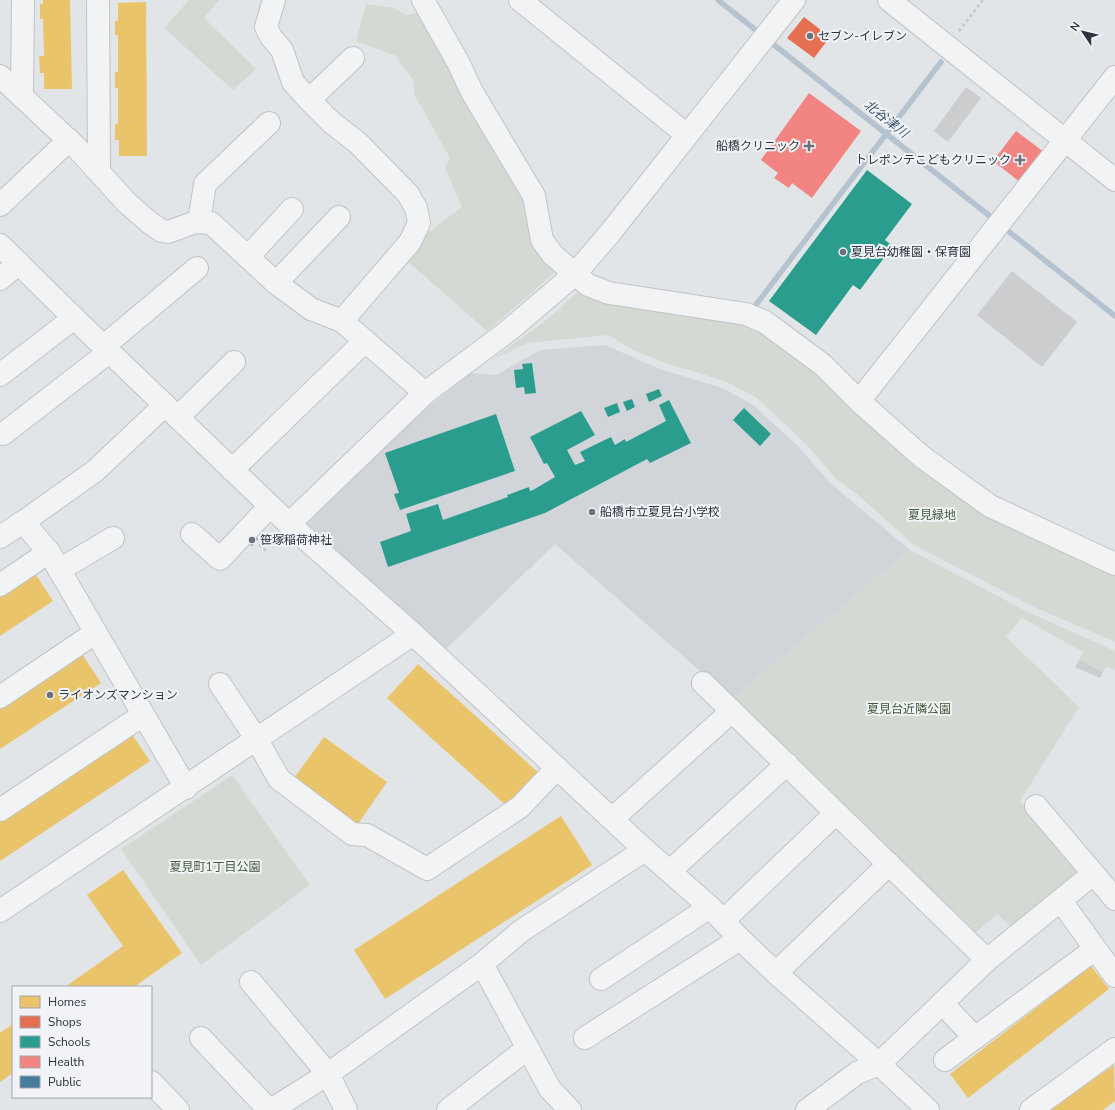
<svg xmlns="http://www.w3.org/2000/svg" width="1115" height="1110" viewBox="0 0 1115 1110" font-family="'Nunito Sans','Noto Sans JP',sans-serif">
  <rect width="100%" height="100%" fill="#e2e5e7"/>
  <!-- built -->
  <path fill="#d1d5da" d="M605 345 660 369 722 388 752 404 799 447 830 483 910 550 732 699 555 544 442 653 307 524 405 425 471 373 496 375 540 350Z"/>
  <!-- green -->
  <g fill="#d4dad3">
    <path d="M189 0H219L204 18 256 69 233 90 164 28Z"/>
    <path d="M366 4 394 8 406 15 422 12 528 197 560 268 487 331 406 260 425 235 462 207 445 168 450 158 414 94 413 80 396 56 356 41Z"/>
    <path d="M582 287 744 321 781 339 918 462 1115 570V642L1034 607 914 545 858 495 836 479 805 443 757 398 725 381 665 363 631 349 609 335 527 343 490 361 553 315Z"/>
    <path d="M910 550 1028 612 1115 651V670L1107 667 1103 672 1079 660 1083 652 1022 618 1006 637 1079 707 1020 801 1082 873 1013 930 998 914 969 938 732 699Z"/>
    <path d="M232 775 310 885 201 965 121 849Z"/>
  </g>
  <!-- homes -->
  <g fill="#e9c46a">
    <path d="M43 0H70L72 89H44V73H40L39 56H44L43 19H40V4H43Z"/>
    <path d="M146 2 147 156H119V140H115V124H118V88H115V72H118V35H115V21H118V3Z"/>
    <path d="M34 572 53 601 0 636V594Z"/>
    <path d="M82 654 101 683 0 749V708Z"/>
    <path d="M418 664 541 775 510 809 387 698Z"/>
    <path d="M131 733 150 761 0 861V820Z"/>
    <path d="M324 737 387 782 358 824 294 778Z"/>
    <path d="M561 816 592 865 385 999 354 950Z"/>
    <path d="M123 870 182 953 134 987H65L123 946 87 895Z"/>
    <path d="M1091 966 1109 989 968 1098 950 1074Z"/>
    <path d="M13 1024V1073L0 1082V1033Z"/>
    <path d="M1114 1065 1115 1101 1103 1110H1050Z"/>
  </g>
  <!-- shops -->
  <path fill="#e76f51" d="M804 17 830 37 814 58 787 38Z"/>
  <!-- schools -->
  <g fill="#2a9d8f">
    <path d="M867 170 912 204 885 240 893 246 860 290 853 285 816 335 769 301Z"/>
    <path d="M532 363 536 393 525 394 524 387 516 388 514 370 523 369 522 364Z"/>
    <path d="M659 389 662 396 649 402 646 394Z"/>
    <path d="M632 399 635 407 627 411 623 402Z"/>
    <path d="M669 400 691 443 650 463 647 459 545 513 388 567 380 542 411 531 406 514 438 504 443 520 508 497 507 495 529 487 530 491 533 490 555 477 547 463 544 464 530 437 581 411 595 435 567 450 575 465 585 461 580 452 611 437 615 445 625 439 626 442 666 421 659 405Z"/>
    <path d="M617 403 620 412 608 417 604 408Z"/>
    <path d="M744 408 771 434 760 446 733 420Z"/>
    <path d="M496 414 515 471 400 510 394 494 399 493 385 453Z"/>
  </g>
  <!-- health -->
  <g fill="#f28482">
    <path d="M809 93 861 131 812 198 792 183 789 188 774 178 778 173 761 160Z"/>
    <path d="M1016 131 1044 152 1020 182 993 161Z"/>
  </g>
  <!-- public -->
  <path fill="#457b9d" d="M252 534 258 539 252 546 246 541Z"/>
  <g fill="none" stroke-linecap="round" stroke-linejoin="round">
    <!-- stream -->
    <g stroke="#b4c3cf" stroke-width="5.5">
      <path d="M718 0 762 35"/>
      <path d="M768 40 996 221"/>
      <path d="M1003 227 1115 316"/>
      <path d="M755 306 941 62"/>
    </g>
  </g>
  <!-- building -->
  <g fill="#cbcdcf">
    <path d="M966 87 981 98 948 142 934 131Z"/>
    <path d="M1012 271 1077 322 1042 367 977 315Z"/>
    <path d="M1079 660 1103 672 1100 678 1075 667Z"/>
  </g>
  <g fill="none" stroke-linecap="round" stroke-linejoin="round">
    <!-- minor casing -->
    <g stroke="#c1c3c5" stroke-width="24">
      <g id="minor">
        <path d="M98 0 99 170"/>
        <path d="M274 0 266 27 271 37 282 50 293 82 309 100 331 122 358 143 408 194 416 208 419 223 410 242 342 321"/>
        <path d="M423 0 459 64 472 92 534 196 542 240 553 255 588 285 609 293 746 314 765 322 823 365 859 401 921 456 990 506 1115 564"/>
        <path d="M520 0 687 135"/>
        <path d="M889 0 1115 180"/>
        <path d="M0 76 77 148 127 203 150 223 162 231 168 232 196 222 211 223 276 283 311 309 342 321 425 393"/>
        <path d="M22 96 23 0"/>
        <path d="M309 100 353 58"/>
        <path d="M0 205 69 140"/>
        <path d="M199 222 205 184 269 123"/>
        <path d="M0 245 74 318 289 524 413 634 645 850 710 907 740 939 776 973 879 1064 928 1110"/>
        <path d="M248 257 292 209"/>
        <path d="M0 279 19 263"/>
        <path d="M276 283 339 217"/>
        <path d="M104 346 197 268"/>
        <path d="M0 375 74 318"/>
        <path d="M859 401 1115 77"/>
        <path d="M178 417 234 362"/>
        <path d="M3 434 109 352"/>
        <path d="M232 470 365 341"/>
        <path d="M23 522 95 471 165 405"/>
        <path d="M289 524 425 393 508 331 575 274 610 233 794 0"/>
        <path d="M192 534 220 559 270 506"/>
        <path d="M0 537 23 522 49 552 186 788"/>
        <path d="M59 570 113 538"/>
        <path d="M0 585 49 552"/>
        <path d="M703 683 987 960"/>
        <path d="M220 684 257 740 279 779 352 834 367 835 427 869 520 807 557 768"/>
        <path d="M0 697 95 633"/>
        <path d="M1036 806 1115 899"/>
        <path d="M0 810 143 715"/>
        <path d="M612 819 732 711"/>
        <path d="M670 871 787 764"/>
        <path d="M1061 901 1115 976"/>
        <path d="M0 911 413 634"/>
        <path d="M723 921 836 813"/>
        <path d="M482 964 550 1089 570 1110"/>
        <path d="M776 973 889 864"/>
        <path d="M601 979 710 907"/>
        <path d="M251 982 328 1074 346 1110"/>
        <path d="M942 1003 975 1038"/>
        <path d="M201 1038 269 1110"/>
        <path d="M585 1038 740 939"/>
        <path d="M945 1060 1095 949"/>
        <path d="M151 1082 178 1110"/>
        <path d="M271 1110 328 1074 482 964 521 931 645 850"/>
        <path d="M448 1110 528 1048"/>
        <path d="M807 1110 857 1073 879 1064 987 960 1093 874"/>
        <path d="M1031 1110 1115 1049"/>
      </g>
    </g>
    <!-- path -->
    <g stroke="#c3c5c7" stroke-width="2.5" stroke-dasharray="3 3" stroke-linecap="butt">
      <path d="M959 31 983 0"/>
      <path d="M259 545 267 551"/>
    </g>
    <!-- minor -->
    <use href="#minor" stroke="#f2f3f4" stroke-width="22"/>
  </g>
  <!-- markers -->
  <g fill="#6b727a" stroke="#f1f3f6" stroke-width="1.5">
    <circle cx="810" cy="36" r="4"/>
    <path d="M807 140h4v4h4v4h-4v4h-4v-4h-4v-4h4z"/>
    <path d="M1018 154h4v4h4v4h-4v4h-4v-4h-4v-4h4z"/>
    <circle cx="843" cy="252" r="4"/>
    <circle cx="592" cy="512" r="4"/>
    <circle cx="252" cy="540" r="4"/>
    <circle cx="50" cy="695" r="4"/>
  </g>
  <g text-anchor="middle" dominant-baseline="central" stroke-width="4" stroke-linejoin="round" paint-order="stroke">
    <!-- poi labels -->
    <g font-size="12" fill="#2b343f" stroke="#f1f3f6" text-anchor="start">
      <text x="818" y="36">セブン-イレブン</text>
      <text x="800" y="146" text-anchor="end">船橋クリニック</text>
      <text x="1011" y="160" text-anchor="end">トレポンテこどもクリニック</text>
      <text x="851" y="252">夏見台幼稚園・保育園</text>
      <text x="600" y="512">船橋市立夏見台小学校</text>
      <text x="260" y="540">笹塚稲荷神社</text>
      <text x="58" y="695">ライオンズマンション</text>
    </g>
    <!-- park labels -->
    <g font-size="12" fill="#42593a" stroke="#f1f3f6">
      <text x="932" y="515">夏見緑地</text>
      <text x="909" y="709">夏見台近隣公園</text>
      <text x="215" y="867">夏見町1丁目公園</text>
    </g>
    <!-- water labels -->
    <g font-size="13" font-style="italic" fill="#3a556e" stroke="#f1f3f6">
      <text transform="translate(886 119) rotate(38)">北谷津川</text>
    </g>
  </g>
  <!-- legend -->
  <rect x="12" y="986" width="140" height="112" fill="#f1f3f6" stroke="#a2a7ad"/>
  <rect x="20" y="996" width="20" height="12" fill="#e9c46a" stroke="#a2a7ad"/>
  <text x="48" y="1006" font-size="12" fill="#2b343f">Homes</text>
  <rect x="20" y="1016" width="20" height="12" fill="#e76f51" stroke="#a2a7ad"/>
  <text x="48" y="1026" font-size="12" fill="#2b343f">Shops</text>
  <rect x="20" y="1036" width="20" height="12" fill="#2a9d8f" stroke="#a2a7ad"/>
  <text x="48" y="1046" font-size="12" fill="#2b343f">Schools</text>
  <rect x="20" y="1056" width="20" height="12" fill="#f28482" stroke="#a2a7ad"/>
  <text x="48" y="1066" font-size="12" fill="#2b343f">Health</text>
  <rect x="20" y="1076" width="20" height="12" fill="#457b9d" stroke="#a2a7ad"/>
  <text x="48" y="1086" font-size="12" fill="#2b343f">Public</text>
  <!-- north arrow -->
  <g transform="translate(1083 32) rotate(305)" stroke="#f1f3f6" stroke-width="3" paint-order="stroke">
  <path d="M0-3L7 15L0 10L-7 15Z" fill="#2b343f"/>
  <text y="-6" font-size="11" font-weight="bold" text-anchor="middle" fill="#2b343f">N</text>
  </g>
</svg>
